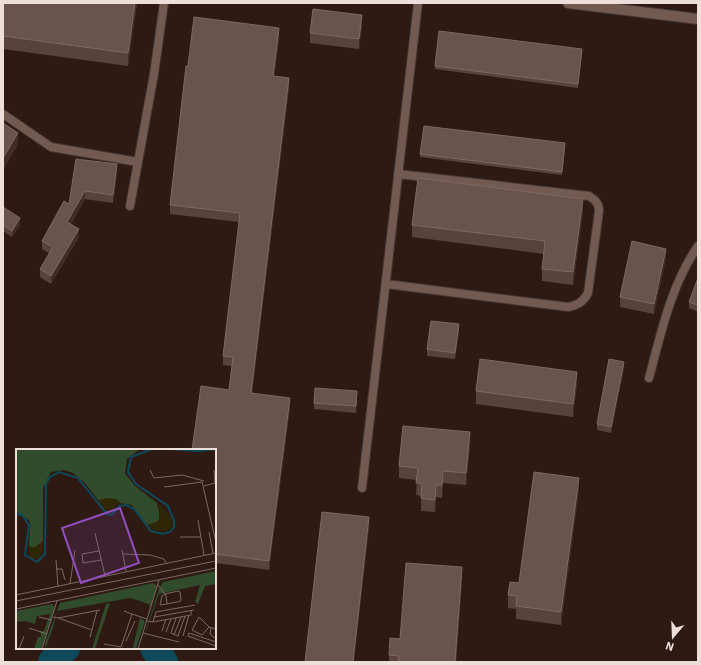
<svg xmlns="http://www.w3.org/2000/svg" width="701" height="665" viewBox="0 0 701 665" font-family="'IBM Plex Sans',sans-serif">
  <rect width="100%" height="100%" fill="#2e1a13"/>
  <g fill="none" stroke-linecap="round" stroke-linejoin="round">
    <!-- river -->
    <g stroke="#0d495a" stroke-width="28">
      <path d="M154 648 164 662"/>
      <path d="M52 662 66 648"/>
    </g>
    <!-- lane casing -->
    <g stroke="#453531" stroke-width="10">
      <g id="lane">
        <path d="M3 114 51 147 138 162"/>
        <path d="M130 206 154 74 164 3"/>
        <path d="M386 284 568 307C578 305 583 302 588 293L599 211C599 203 595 200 589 196L398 174"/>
        <path d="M649 378C661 333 671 285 698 246"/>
        <path d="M362 488 418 3"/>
      </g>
    </g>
    <!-- street casing -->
    <g stroke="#453531" stroke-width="12">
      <path id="street" d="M568 3 698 19"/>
    </g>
    <!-- lane -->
    <use href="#lane" stroke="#735a51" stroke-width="8"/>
    <!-- street -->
    <use href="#street" stroke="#735a51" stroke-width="10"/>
  </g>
  <!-- wall -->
  <g fill="#59423c">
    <path d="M3 3H137L128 66 3 49Z"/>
    <path d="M362 25 359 49 310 43V33Z"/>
    <path d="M279 37 274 77 289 88 252 393 290 407 269 570 215 563V450L229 390 232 366 223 365V356L239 222 170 214V205L188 66Z"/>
    <path d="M582 52 578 88 435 69V66Z"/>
    <path d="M565 146 562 175 420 157V154Z"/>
    <path d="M76 159 117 173 113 203 85 199 71 224 79 237 51 284 40 277V269L49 253 42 249V241L69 204Z"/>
    <path d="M3 207 20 225 12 237 3 231Z"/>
    <path d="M583 212 573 285 542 281V269L544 254 412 237V225Z"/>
    <path d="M666 258 654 314 620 307V297Z"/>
    <path d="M698 278V312L689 308V302Z"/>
    <path d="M459 331 455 359 427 356V349Z"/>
    <path d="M624 369 611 433 597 430V424Z"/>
    <path d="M577 384 573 417 476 404V391Z"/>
    <path d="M357 398 356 413 314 409V403Z"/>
    <path d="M470 445 466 485 443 483 442 498 436 497 435 512 421 511V496L416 495 417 480 399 478V466Z"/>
    <path d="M579 490 561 625 516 619V609L508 608V595L519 583Z"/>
    <path d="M462 580 456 662H389V655L400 639Z"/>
  </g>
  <!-- shaded-wall -->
  <g fill="#412b24">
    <path d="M135 3H137L128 66V53Z"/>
    <path d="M362 15V25L359 49V39Z"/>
    <path d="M279 28V37L273 86V76Z"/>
    <path d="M289 78V88L251 402V393Z"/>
    <path d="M18 133V145L3 170V158Z"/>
    <path d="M117 164V173L113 203V195Z"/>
    <path d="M85 191V199L67 230V222Z"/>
    <path d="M583 199V212L573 285V272Z"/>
    <path d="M20 218V225L12 237V231Z"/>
    <path d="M79 229V237L51 284V276Z"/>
    <path d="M666 249V258L654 314V304Z"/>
    <path d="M459 324V331L455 359V353Z"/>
    <path d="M624 362V369L611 433V427Z"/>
    <path d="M577 372V384L573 417V404Z"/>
    <path d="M290 398V407L269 570V561Z"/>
    <path d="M470 432V445L466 485V473Z"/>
    <path d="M443 471V483L442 498V485Z"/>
    <path d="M579 478V490L561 625V612Z"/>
    <path d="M436 485V497L435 512V500Z"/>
    <path d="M369 517V530L354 662H353Z"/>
    <path d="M462 567V580L456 662H455Z"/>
  </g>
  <!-- building -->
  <g fill="#69534d" stroke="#7e6863">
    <path d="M3 3H135L128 53 3 36Z"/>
    <path d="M313 9 362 15 359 39 310 33Z"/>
    <path d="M194 17 279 28 273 76 289 78 251 393 290 398 269 561 215 554V450H192L201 386 229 390 233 357 223 356 240 213 170 205 186 66H188Z"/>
    <path d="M439 31 582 49 578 84 435 66Z"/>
    <path d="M3 123 18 133 3 158Z"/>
    <path d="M424 126 565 143 562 172 420 154Z"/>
    <path d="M76 159 117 164 113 195 85 191 67 222 79 229 51 276 40 269 53 247 42 241 64 201 69 204Z"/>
    <path d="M418 178 583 199 573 272 542 269 545 241 412 225Z"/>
    <path d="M3 207 20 218 12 231 3 225Z"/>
    <path d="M632 241 666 249 654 304 620 297Z"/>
    <path d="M698 278V305L689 302Z"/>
    <path d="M431 321 459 324 455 353 427 349Z"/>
    <path d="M480 359 577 372 573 404 476 391Z"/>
    <path d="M609 359 624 362 611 427 597 424Z"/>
    <path d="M315 388 357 391 356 406 314 403Z"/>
    <path d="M403 426 470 432 466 473 443 471 442 485H436L435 500 421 498 422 483H416L418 468 399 466Z"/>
    <path d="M534 472 579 478 561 612 516 606 517 596 508 595 510 582 519 583Z"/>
    <path d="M322 512 369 517 353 662H305Z"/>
    <path d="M406 563 462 567 455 662H398L399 656 389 655 390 638 400 639Z"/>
  </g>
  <!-- overview -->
  <g transform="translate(16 449)">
    <rect width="200" height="200" fill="#2e1a13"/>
    <path d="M0 0H124L111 10 109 24 119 37 141 54 144 69 140 74 131 76 116 56 104 54 100 50 82 51 69 34 57 24 48 21 35 23 27 39V92L18 99 13 97 14 72 0 62ZM200 122V135L189 137 182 155 179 153 184 136 143 145 124 200 143 140 147 133ZM137 134 141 137 134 159 133 155 114 149 41 162 37 179 29 200V195L44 154ZM94 154 79 200H76L90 155ZM36 155 39 158 25 200H18L22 188H25L24 182H28L34 165 21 167 19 175 10 172 0 173V162ZM124 169 129 172 120 200 117 198Z" fill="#304c2c"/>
    <path d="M90 49 100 50 104 54 92 63 82 52ZM143 54 156 71 155 79 150 82 138 81 131 76 143 72ZM27 92 25 109 18 111 14 109 13 97 18 99Z" fill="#2f2705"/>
    <path fill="none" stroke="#0d495a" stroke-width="2" d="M155 0 183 2 200 0M0 64 7 67 13 76 9 106 21 113 29 105 30 35 34 28 43 23 62 29 91 65 96 66 103 57 110 56 118 60 135 82 147 85 154 83 158 78V72L152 57 120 35 112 23 115 8 136 0"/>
    <path fill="none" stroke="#7a6862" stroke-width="1" d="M134 21 138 29 166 26 188 32M188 37 199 34 198 21M148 38 186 33 200 93M182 71 188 106M193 83 197 104M79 84 89 127M164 88H185M106 101 110 122M83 102 66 105 67 114 85 111M107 105 134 106 148 110 150 114M40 111 42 137M40 120H46L49 131M54 135 59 101M142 136 149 145 150 147 151 155 165 152 164 143 162 142 149 145 146 147 144 156 151 155M0 146 200 104M0 152 200 112M0 160 200 119M116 165 131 170M23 168 36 171M37 168 42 169 84 161M138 168 178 161M42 169 76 181M160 169 155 184 162 187 169 167M131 172 137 173 175 166V161M137 173 140 163 179 156M193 178 186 186 176 181 183 168 193 178 200 180M13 179 31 185M195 179 194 185 200 190M146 182 150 170M150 183 155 170M127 184 163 193M158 186 165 168M167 187 173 166M74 188 81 162M110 192 119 172M200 193 173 184 172 187 200 197M88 195 105 198 116 165 108 162M3 200 8 187M26 200 41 152M122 200 143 131"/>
    <path fill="#9250c4" fill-opacity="0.15" stroke="#9250c4" stroke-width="2" d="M104 59 123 114 65 134 46 79Z"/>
    <rect width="200" height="200" fill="none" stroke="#edded9" stroke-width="2"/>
  </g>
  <!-- border -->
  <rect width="701" height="665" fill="none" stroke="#edded9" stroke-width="8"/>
  <!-- north arrow -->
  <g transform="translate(673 637) rotate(199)" stroke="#2e1a13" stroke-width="3" paint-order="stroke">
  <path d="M0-3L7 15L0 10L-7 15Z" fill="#edded9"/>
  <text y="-6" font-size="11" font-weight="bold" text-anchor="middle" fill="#edded9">N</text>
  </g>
</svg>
